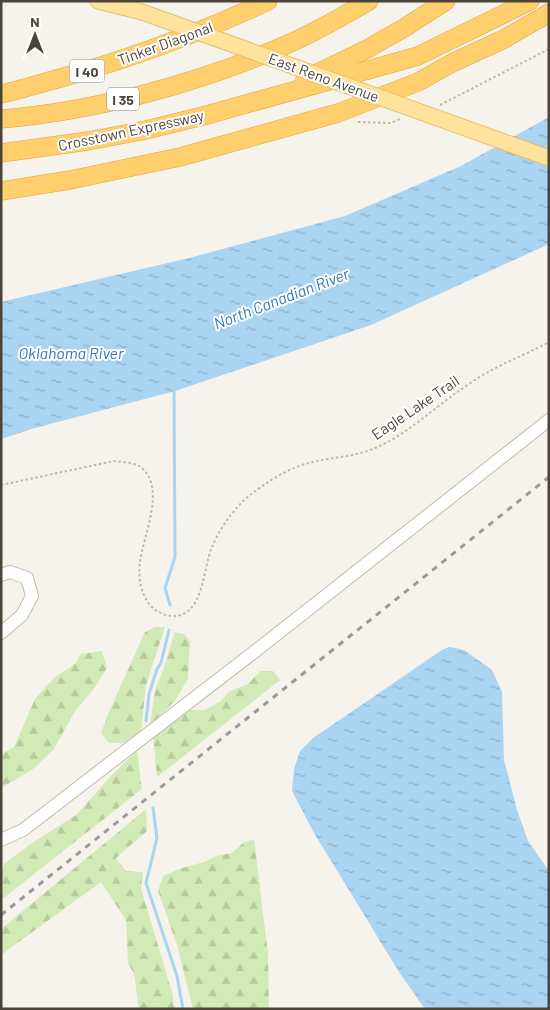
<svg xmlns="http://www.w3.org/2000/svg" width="550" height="1010" viewBox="0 0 550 1010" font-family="Barlow,sans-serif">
  <defs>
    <pattern id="forest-firs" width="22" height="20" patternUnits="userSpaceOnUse" patternTransform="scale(1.25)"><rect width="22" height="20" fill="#d2eab5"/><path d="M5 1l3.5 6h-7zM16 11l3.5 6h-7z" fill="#b6ca9c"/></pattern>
    <pattern id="water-ripples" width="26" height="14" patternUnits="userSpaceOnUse" patternTransform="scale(1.25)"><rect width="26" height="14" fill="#a9d4f2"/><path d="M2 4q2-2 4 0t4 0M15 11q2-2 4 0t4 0" fill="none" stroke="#8caec5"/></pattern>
  </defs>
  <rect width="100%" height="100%" fill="#f6f3ec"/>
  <!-- forest -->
  <g fill="url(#forest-firs)">
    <path d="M155 627H165L146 685 141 732 124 743H109L101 733 108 714 145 632Z"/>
    <path d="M175 632 184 634 190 641 188 679 175 701 150 725 155 690 164 667Z"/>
    <path d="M102 651 107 668 93 690 75 711 54 749 33 769 1 788V754L14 747 35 699 54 678 76 663 80 654Z"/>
    <path d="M260 671H273L280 680 157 777 153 736 187 710H205L221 701 228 692 248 684Z"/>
    <path d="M137 751 142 789 1 900V872L4 864 29 845 76 815 111 776Z"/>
    <path d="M146 809 147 831 116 858 126 871 143 872 141 888 173 996 174 1009H139L134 974 128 963 126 920 101 882 1 955V929Z"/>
    <path d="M254 839 268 954 269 1009H193L177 945 158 891 163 876 182 868 204 862 216 856 232 853 243 843Z"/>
  </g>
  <!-- water -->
  <g fill="url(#water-ripples)">
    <path d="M549 117V244L371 325 175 391 35 428 1 439V302L189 258 345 216 461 166Z"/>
    <path d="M449 647 464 650 492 670 502 692 504 760 517 810 528 841 549 871V1009H425L399 972 314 833 292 791 294 769 300 751 313 738 442 650Z"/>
  </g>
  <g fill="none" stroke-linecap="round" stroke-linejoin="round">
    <!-- stream -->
    <g stroke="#a9d4f2" stroke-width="3">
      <path d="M170 605 165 588 175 557 174 388"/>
      <path d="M146 721 149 694 157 669 161 663 169 630"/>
      <path d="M153 808 157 838 146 883 177 976 183 1009"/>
    </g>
    <!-- minor casing -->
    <g stroke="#c2bbae" stroke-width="14">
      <g id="minor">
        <path d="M1 575 10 572 27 578 32 596 22 615 1 633"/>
        <path d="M1 840 23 830 258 649 549 420"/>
      </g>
    </g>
    <!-- major casing -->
    <g stroke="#e6c16a" stroke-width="17">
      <path id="major" d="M98 1 142 12"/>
    </g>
    <!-- highway casing -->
    <g stroke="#e0a43c" stroke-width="19">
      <g id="highway">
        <path d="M305 79 367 49 404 28 446 1"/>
        <path d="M1 94C20 90 38 84 57 79 129 59 200 33 268 1"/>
        <path d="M1 119C96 111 201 83 288 44 316 32 343 16 369 1"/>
        <path d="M1 153 88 141 146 130 203 116 418 56 530 1"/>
        <path d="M1 191 70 180 180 157 338 113 418 82 452 63 504 39 549 13"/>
      </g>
    </g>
    <!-- path -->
    <g stroke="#c4b79f" stroke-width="2" stroke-dasharray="2.5 2.5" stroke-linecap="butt">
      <path d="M440 105 549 49"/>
      <path d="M358 122 391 123 400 119"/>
      <path d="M1 485 114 461C122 462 132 462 139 466 168 485 143 536 140 562 138 575 140 588 146 599 150 608 162 616 173 616 204 617 203 567 212 547 220 528 234 508 250 495 267 482 288 468 309 463 331 457 355 457 375 448 403 437 432 410 456 393 466 386 477 378 488 372 508 361 529 353 549 342"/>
    </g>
    <!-- minor -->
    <use href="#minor" stroke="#fff" stroke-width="12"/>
    <!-- major -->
    <use href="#major" stroke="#ffe39c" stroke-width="15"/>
    <!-- highway -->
    <use href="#highway" stroke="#ffcf6e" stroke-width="18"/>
    <!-- rail -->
    <path stroke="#9a9a9a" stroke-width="3" stroke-dasharray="6 6" stroke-linecap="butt" d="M1 915 549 477"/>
    <!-- major-bridge casing -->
    <g stroke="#e6c16a" stroke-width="17" stroke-linecap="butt">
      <path id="major-bridge" d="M142 12 549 158"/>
    </g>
    <!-- major-bridge -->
    <use href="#major-bridge" stroke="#ffe39c" stroke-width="15"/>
  </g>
  <g text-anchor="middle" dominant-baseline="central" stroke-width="4" stroke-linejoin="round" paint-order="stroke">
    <!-- shield labels -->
    <g fill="#fff" stroke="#817c74" stroke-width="1">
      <rect x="69.5" y="59.5" width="35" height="23" rx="4"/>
      <rect x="107" y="87.5" width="32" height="23" rx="4"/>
    </g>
    <g font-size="14" font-weight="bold" fill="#4b4439">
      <text x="87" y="71">I 40</text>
      <text x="123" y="99">I 35</text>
    </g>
    <!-- street labels -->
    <g font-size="15" fill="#4b4439" stroke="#fff">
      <text transform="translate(165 43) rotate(-20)">Tinker Diagonal</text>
      <text transform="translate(324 77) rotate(20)">East Reno Avenue</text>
      <text transform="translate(131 130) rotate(-12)">Crosstown Expressway</text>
      <text transform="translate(415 407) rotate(-34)">Eagle Lake Trail</text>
    </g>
    <!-- water labels -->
    <g font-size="16" font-style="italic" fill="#2e7ab2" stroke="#fff">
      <text transform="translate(281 298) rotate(-21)">North Canadian River</text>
      <text x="71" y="352">Oklahoma River</text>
    </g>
  </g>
  <!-- border -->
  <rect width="550" height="1010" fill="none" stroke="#4b4439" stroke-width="5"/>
  <!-- north arrow -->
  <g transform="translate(35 35)" stroke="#ffffff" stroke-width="4" paint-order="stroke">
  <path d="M0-4L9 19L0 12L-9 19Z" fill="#4b4439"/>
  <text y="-8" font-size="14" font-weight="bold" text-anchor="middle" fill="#4b4439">N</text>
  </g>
</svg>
